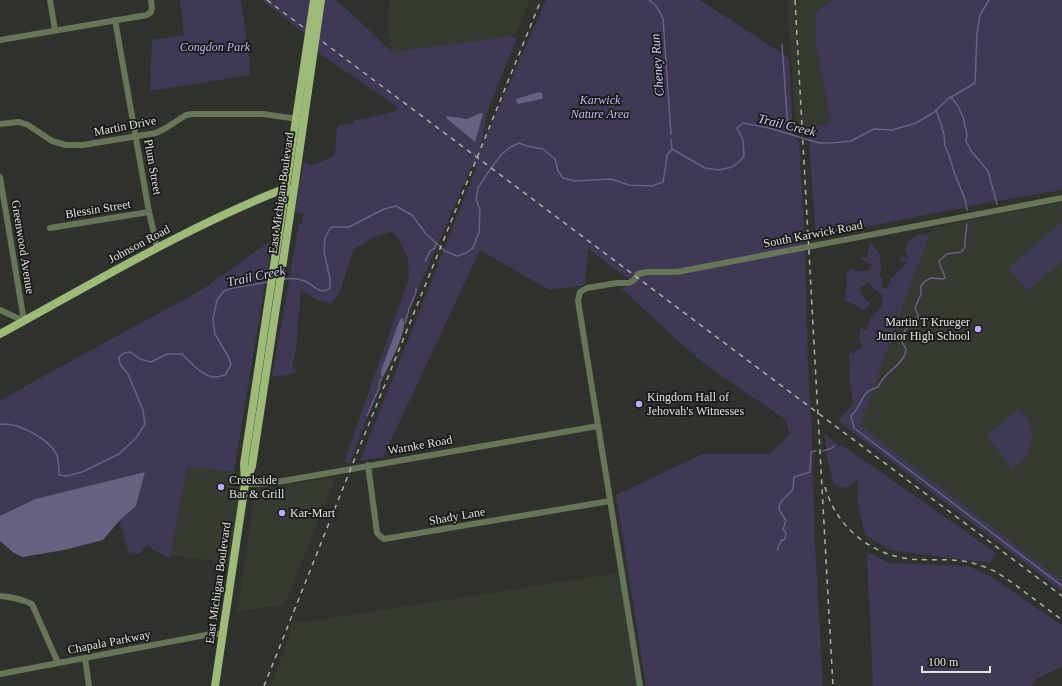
<svg xmlns="http://www.w3.org/2000/svg" width="1062" height="686" viewBox="0 0 1062 686" font-family="'Times New Roman',serif">
  <rect width="100%" height="100%" fill="#2f322d"/>
  <!-- built -->
  <g fill="#363b31">
    <path d="M390 0H530L518 29 511 36 392 52 389 36 387 21Z"/>
    <path d="M787 0H832L816 12V45L831 123 796 131Z"/>
    <path d="M1062 202V581L859 425 932 228Z"/>
    <path d="M187 467 242 473 244 483 232 563 170 555Z"/>
    <path d="M336 477 285 604 237 612 255 490Z"/>
    <path d="M619 573 638 686H271L293 624Z"/>
  </g>
  <!-- green -->
  <g fill="#3f3956">
    <path d="M180 0H239L241 2 245 26 251 75 150 91 152 40 184 35Z"/>
    <path d="M262 0H335L350 12 392 52 511 36 517 38 487 112 481 148 546 0H700L789 58 793 133 799 142 805 243 808 368 811 415 815 543 823 686H646L616 495 702 454H770L790 434 785 419 710 368 686 348 621 288 635 284 588 249 585 285 549 290 480 250 383 457 360 461 477 166 473 163 405 320 403 318 400 319 398 324 381 376 382 379 350 463 344 462 409 278 408 258 398 238 393 232 376 236 353 250 341 289 332 304 317 300 301 290 296 349 292 366 298 373 272 377 299 224H302L304 214 295 212 304 163 313 165 335 156 337 128 339 125 353 124 355 120 368 118 393 112 398 110 396 106 320 54 304 33Z"/>
    <path d="M832 0H1062V190L991 202 816 237 808 128 831 123 816 45V12Z"/>
    <path d="M1062 222V261L1028 291 1008 268Z"/>
    <path d="M930 233 860 425 1062 581V591L838 421 853 404 849 372V354L863 347 859 340 861 328 867 330 870 319 881 307 883 295 875 290 868 282 860 288 861 294 865 298 870 304 865 310 844 300 847 285 846 275 851 268 858 271H869L872 264 863 260 860 257H867L870 242 880 254 881 269 879 276 883 279 881 287 887 289 891 278 899 271 907 262 899 261 901 256 908 258 905 250 906 244 915 236Z"/>
    <path d="M272 240 234 472 187 467 170 558 154 550 147 545 140 554 129 552 119 521 136 506 145 472 35 499 0 516V401L45 375 200 291Z"/>
    <path d="M1019 409C1040 428 1034 454 1012 469L987 435Z"/>
    <path d="M825 434 838 446 842 445 995 552 991 563 934 556 890 550 865 535 857 500V478L849 487 839 488 834 484 827 459Z"/>
    <path d="M867 552 889 563 968 566 990 576 1062 625V667L1037 678 1031 686H873Z"/>
  </g>
  <!-- water -->
  <g fill="#686282">
    <path d="M539 92 542 93 543 97 542 99 518 104 516 101V99Z"/>
    <path d="M481 113 483 114 475 142 446 118 447 116 467 119Z"/>
    <path d="M403 318C409 330 388 367 382 379L381 376V371L400 319Z"/>
    <path d="M145 472 136 506 119 521 103 540 64 550 23 557 14 553 0 541V516L35 499Z"/>
  </g>
  <g fill="none" stroke-linecap="round" stroke-linejoin="round">
    <!-- stream -->
    <g stroke="#686282" stroke-width="1.5">
      <path d="M649 0C656 4 660 11 663 19L671 134"/>
      <path d="M782 44 787 116 790 134"/>
      <path d="M951 97 958 106 963 117 967 135 966 141 971 151 988 171 997 204"/>
      <path d="M936 110 941 124 944 135 945 146 949 155 954 172 965 199 967 210"/>
      <path d="M671 139 672 149"/>
      <path d="M967 224 965 240V247L961 252 947 254 939 261C940 267 944 272 945 278L943 279 931 278 925 281 921 286V294L915 308 918 315V320C915 323 910 324 908 327 904 331 900 339 903 344 903 345 905 346 905 347 907 350 905 355 903 358 896 369 884 373 878 387 864 392 866 393 859 405 857 409 854 413 851 416L854 428 1062 586"/>
      <path d="M425 261 430 251 435 248 436 243"/>
      <path d="M283 279C290 278 298 278 305 281 314 285 320 296 330 288V279L324 252 325 238 331 227H349L384 209 396 206 412 215 426 234 445 251 457 256 466 253 473 248 479 232 480 210 476 199 478 188 489 171 501 155 509 148 519 143 527 146 543 149 555 159 558 171 563 178 575 181 611 179 629 185 652 186 663 182 666 164 667 155 672 149 705 168 719 170 732 167 739 162 744 156 743 140 737 128 743 123 769 128 819 143H832L851 141 874 129 892 130 916 123 933 113 948 99 975 83 977 33 980 15 989 0"/>
      <path d="M405 323 409 309 416 292V288"/>
      <path d="M367 416 379 388 380 380 382 379"/>
      <path d="M0 424C4 424 9 424 12 425 27 428 48 440 56 453 59 460 59 467 59 475L67 476 82 472 119 454 136 438 145 424 143 410 128 374 120 364 119 357 124 353 130 352 140 359 151 362 167 354H182C190 362 203 377 215 377 218 377 222 376 225 375L231 365 228 356 215 334 213 319 217 300 224 291 233 288 269 282"/>
      <path d="M823 451 832 448 834 446"/>
      <path d="M777 550 781 541 785 539 786 533 783 529 786 521 779 509 780 503 793 489 794 477 810 472 811 452 816 451"/>
    </g>
    <!-- minor -->
    <g stroke="#677657" stroke-width="6">
      <path d="M50 0 55 30"/>
      <path d="M115 20 149 212 157 247"/>
      <path d="M0 40 147 15 151 12 152 8 151 0"/>
      <path d="M0 124 19 122 28 125 52 141 66 145H83L156 133 166 128 186 115 193 114H263L298 119"/>
      <path d="M0 177 24 321"/>
      <path d="M50 228 149 212"/>
      <path d="M0 310 24 321"/>
      <path d="M368 465 377 533 380 536 384 539 610 501"/>
      <path d="M245 484H258L277 482 598 426"/>
      <path d="M0 596C12 597 21 599 32 604L58 663"/>
      <path d="M85 658 89 686"/>
      <path d="M0 674 211 634H223"/>
      <path d="M640 686 578 301 580 292 587 288 617 283H629L634 280 638 274 647 272H677L1062 198"/>
    </g>
    <!-- major -->
    <g stroke="#9dba79" stroke-width="8">
      <path d="M0 334C94 283 186 227 286 188L289 189"/>
      <path d="M246 481 252 466 294 189 321 0"/>
      <path d="M215 686 245 484 244 464 314 0"/>
    </g>
    <!-- rail -->
    <g stroke="#adafab" stroke-width="1.5" stroke-dasharray="5 5" stroke-linecap="butt">
      <path d="M267 0 1062 596"/>
      <path d="M795 0 833 686"/>
      <path d="M825 487C836 526 869 554 910 559 933 561 957 557 979 565 997 570 1011 582 1026 593 1038 602 1050 611 1062 620"/>
      <path d="M264 686 351 468 541 0"/>
    </g>
  </g>
  <!-- markers -->
  <g fill="#b9abf7" stroke="#181917" stroke-width="1.5">
    <circle cx="978" cy="329" r="4"/>
    <circle cx="639" cy="404" r="4"/>
    <circle cx="221" cy="487" r="4"/>
    <circle cx="282" cy="513" r="4"/>
  </g>
  <g text-anchor="middle" dominant-baseline="central" stroke-width="3.5" stroke-linejoin="round" paint-order="stroke">
    <!-- park labels -->
    <g font-size="12" font-style="italic" fill="#c3b9f2" stroke="#181917">
      <text x="215" y="47">Congdon Park</text>
      <text x="600" y="100">Karwick<tspan x="600" dy="14">Nature Area</tspan></text>
    </g>
    <!-- street labels -->
    <g font-size="12" fill="#e3e5e1" stroke="#181917">
      <text transform="translate(125 126) rotate(-11)">Martin Drive</text>
      <text transform="translate(153 167) rotate(80)">Plum Street</text>
      <text transform="translate(281 193) rotate(-82)">East Michigan Boulevard</text>
      <text transform="translate(98 209) rotate(-9)">Blessin Street</text>
      <text transform="translate(813 234) rotate(-11)">South Karwick Road</text>
      <text transform="translate(139 244) rotate(-28)">Johnson Road</text>
      <text transform="translate(23 247) rotate(81)">Greenwood Avenue</text>
      <text transform="translate(420 445) rotate(-10)">Warnke Road</text>
      <text transform="translate(457 516) rotate(-10)">Shady Lane</text>
      <text transform="translate(218 583) rotate(-82)">East Michigan Boulevard</text>
      <text transform="translate(109 642) rotate(-11)">Chapala Parkway</text>
    </g>
    <!-- poi labels -->
    <g font-size="12" fill="#e3e5e1" stroke="#181917" text-anchor="start">
      <text x="970" y="322" text-anchor="end">Martin T Krueger<tspan x="970" dy="14">Junior High School</tspan></text>
      <text x="647" y="397">Kingdom Hall of<tspan x="647" dy="14">Jehovah's Witnesses</tspan></text>
      <text x="229" y="480">Creekside<tspan x="229" dy="14">Bar &amp; Grill</tspan></text>
      <text x="290" y="513">Kar-Mart</text>
    </g>
    <!-- water labels -->
    <g font-size="13" font-style="italic" fill="#d6cefd" stroke="#181917">
      <text transform="translate(657 65) rotate(-94)">Cheney Run</text>
      <text transform="translate(787 125) rotate(14)">Trail Creek</text>
      <text transform="translate(256 276) rotate(-12)">Trail Creek</text>
    </g>
  </g>
  <!-- scale -->
  <path d="M922 666v6h68v-6" fill="none" stroke="#e3e5e1" stroke-width="2"/>
  <text x="928" y="666" font-size="12" fill="#e3e5e1" stroke="#181917" stroke-width="3" paint-order="stroke">100 m</text>
</svg>
